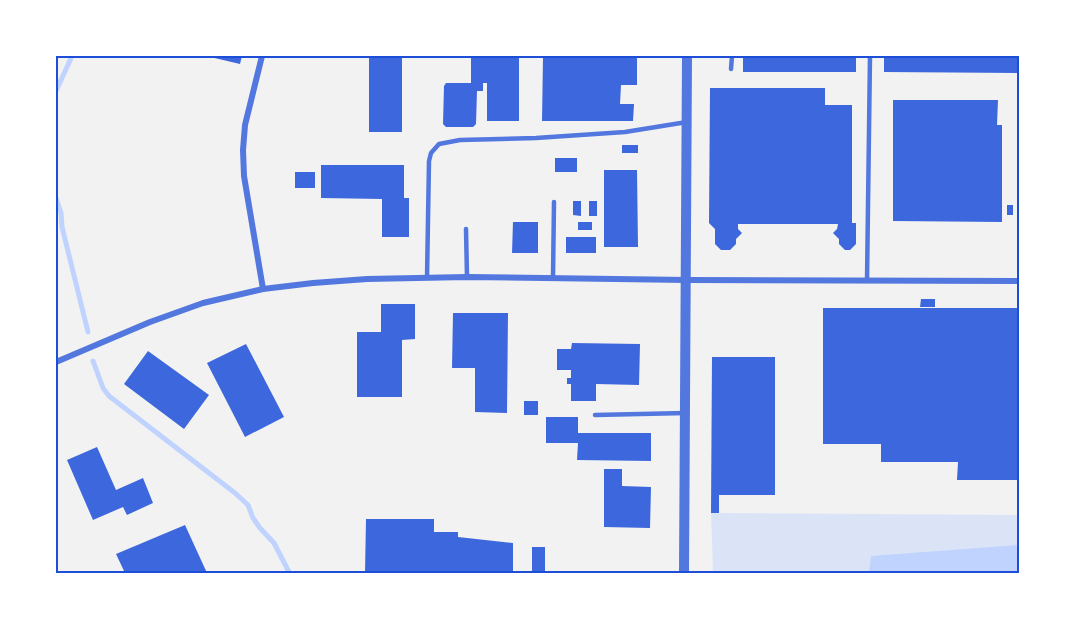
<svg xmlns="http://www.w3.org/2000/svg" width="1075" height="629" viewBox="0 0 1075 629" font-family="'Open Sans',sans-serif">
  <rect width="100%" height="100%" fill="#f2f2f2"/>
  <!-- green -->
  <path fill="#dbe4f7" d="M711 513 1019 515V573H713Z"/>
  <!-- water -->
  <path fill="#bfd3fe" d="M1019 545V573H869L871 556Z"/>
  <g fill="none" stroke-linecap="round" stroke-linejoin="round">
    <!-- stream -->
    <g stroke="#bfd3fe" stroke-width="5">
      <path d="M56 91 72 56"/>
      <path d="M56 198 61 213 62 227 88 332"/>
      <path d="M93 361 103 388 109 396 235 493 248 505 253 518 260 528 274 543 290 574"/>
    </g>
  </g>
  <!-- building -->
  <g fill="#3d67dc">
    <path d="M206 56H242L240 64Z"/>
    <rect x="369" y="56" width="33" height="76"/>
    <path d="M471 56H519V121H487V83H483V91H477L476 124 473 127H446L443 124 444 86 446 83H471Z"/>
    <path d="M543 56H637V85H621L620 104H634L633 121H542Z"/>
    <rect x="743" y="56" width="113" height="16"/>
    <path d="M884 56H1020V73L884 72Z"/>
    <path d="M710 88H825V105H852V223H856V244L850 250H845L839 244V239L833 233 837 229 838 224H738V229L742 233 736 239V244L730 250H721L715 244V229L709 223Z"/>
    <path d="M893 100H998L997 125H1002V222L893 221Z"/>
    <rect x="622" y="145" width="16" height="8"/>
    <rect x="555" y="158" width="22" height="14"/>
    <path d="M321 165H404V198H409V237H382V199L321 198Z"/>
    <path d="M604 170H637L638 247H604Z"/>
    <rect x="295" y="172" width="20" height="16"/>
    <path d="M573 201H581V216L573 215Z"/>
    <rect x="589" y="201" width="8" height="15"/>
    <rect x="1007" y="205" width="6" height="10"/>
    <path d="M513 222H538V253H512Z"/>
    <rect x="578" y="222" width="14" height="8"/>
    <rect x="566" y="237" width="30" height="16"/>
    <path d="M921 299H935V307H920Z"/>
    <path d="M381 304H415V339L402 340V397H357V332H381Z"/>
    <path d="M823 308H1020V480H957L958 462H881V444H823Z"/>
    <path d="M453 313H508L507 413 475 412V368H452Z"/>
    <path d="M572 343 640 344 639 385 596 384V401H571V384H567V378H571V370H557V349H571Z"/>
    <path d="M246 344 284 417 245 437 207 363Z"/>
    <path d="M148 351 209 395 184 429 124 384Z"/>
    <path d="M712 357H775V495H719V513H711Z"/>
    <rect x="524" y="401" width="14" height="14"/>
    <path d="M546 417H578V433H651V461L577 460 578 443H546Z"/>
    <path d="M97 447 116 490 143 478 153 503 127 515 123 507 93 520 67 460Z"/>
    <path d="M604 469H622V486L651 487 650 528 604 527Z"/>
    <path d="M366 519H434V532H458V537L513 543V573H365Z"/>
    <path d="M185 525 207 573H125L116 554Z"/>
    <rect x="532" y="547" width="13" height="26"/>
  </g>
  <g fill="none" stroke-linecap="round" stroke-linejoin="round">
    <!-- service -->
    <g stroke="#5277de" stroke-width="4.5">
      <path d="M731 69 732 56"/>
      <path d="M466 229 467 277"/>
      <path d="M427 278 429 161 431 153 439 144 460 140 536 138 625 132 687 122"/>
      <path d="M553 278 554 202"/>
      <path d="M867 281 870 56"/>
      <path d="M595 415 686 413"/>
    </g>
    <!-- minor -->
    <g stroke="#5277de" stroke-width="6">
      <path d="M262 56 245 125 243 150 244 176 263 289"/>
      <path d="M56 362 150 322 203 303 263 289 313 283 367 279 467 277 687 280 1020 281"/>
    </g>
    <!-- tertiary -->
    <path stroke="#5277de" stroke-width="10" d="M684 574 687 56"/>
  </g>
  <!-- border -->
  <rect width="1075" height="629" fill="none" stroke="#ffffff" stroke-width="114"/>
  <rect x="57" y="57" width="961" height="515" fill="none" stroke="#1d4ed8" stroke-width="2"/>
</svg>
